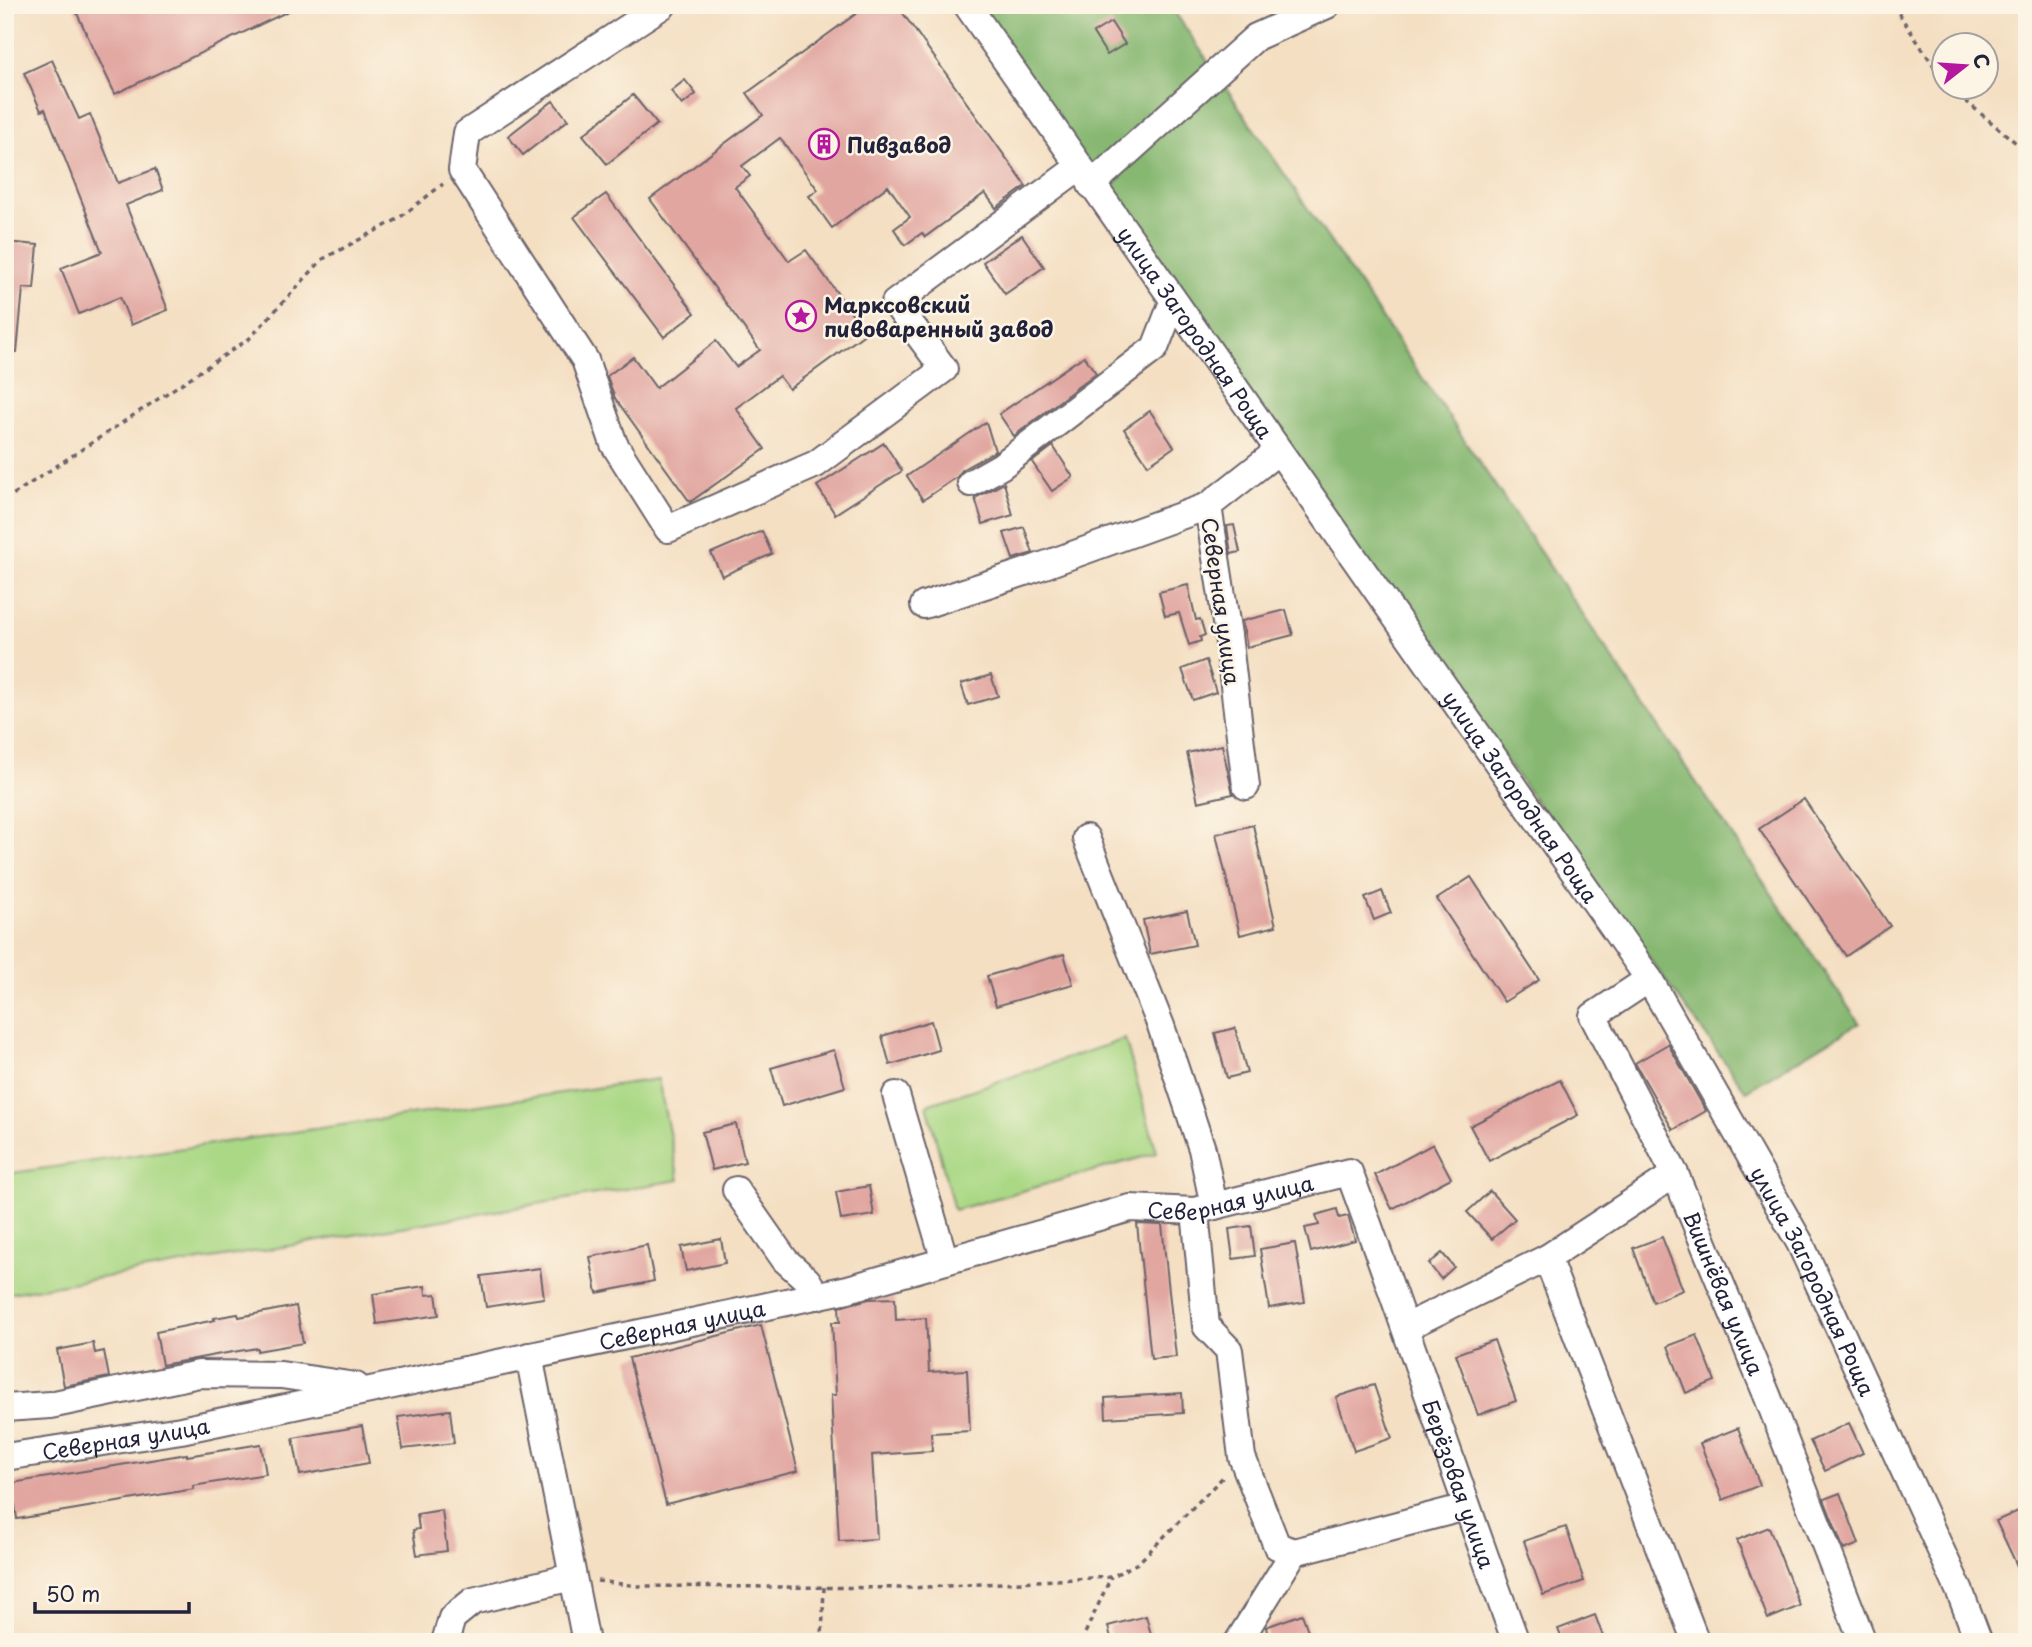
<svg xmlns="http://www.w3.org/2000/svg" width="2032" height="1647" viewBox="0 0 2032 1647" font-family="'Playpen Sans',sans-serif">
  <rect width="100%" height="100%" fill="#fcf5e5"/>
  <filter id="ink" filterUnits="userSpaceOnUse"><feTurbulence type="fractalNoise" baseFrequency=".0143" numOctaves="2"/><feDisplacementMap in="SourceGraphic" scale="14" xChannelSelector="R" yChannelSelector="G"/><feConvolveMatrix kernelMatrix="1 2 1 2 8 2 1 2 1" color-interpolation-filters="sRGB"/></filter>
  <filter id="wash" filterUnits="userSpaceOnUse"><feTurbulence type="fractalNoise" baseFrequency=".00686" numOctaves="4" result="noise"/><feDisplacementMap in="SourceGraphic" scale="28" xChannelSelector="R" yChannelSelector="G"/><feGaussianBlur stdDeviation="1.57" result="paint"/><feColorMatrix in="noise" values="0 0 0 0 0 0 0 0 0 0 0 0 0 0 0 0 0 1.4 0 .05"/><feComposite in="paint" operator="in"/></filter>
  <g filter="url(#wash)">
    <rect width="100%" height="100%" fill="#f4dfc3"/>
    <!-- green -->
    <g fill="#aad885" stroke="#667d60" stroke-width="2">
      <path d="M1125 1039 1157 1153 954 1210 927 1105Z"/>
      <path d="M658 1079 679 1180 5 1294V1174Z"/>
    </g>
    <!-- forest -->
    <path fill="#87b872" stroke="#546d56" stroke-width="2" d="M967 5H1170L1859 1023 1746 1091 1189 324Z"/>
    <g id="blocks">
      <!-- building -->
      <g fill="#e1a6a0">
        <path d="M73 5H301L115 94Z"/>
        <path d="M851 5H897L1026 186 996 208 985 193 925 237 922 233 905 245 894 229 910 217 888 186 832 228 809 196 818 190 780 138 742 166 750 176 735 187 789 261 806 250 866 333 789 389 779 376 736 408 765 449 690 502 615 398 607 376 633 357 656 388 716 341 736 367 760 350 650 199 763 115 747 93 857 13Z"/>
        <path d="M1111 22 1125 44 1107 55 1093 33Z"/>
        <path d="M52 60 79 119 90 114 118 183 155 169 163 190 126 205 168 310 131 325 120 297 79 314 61 268 102 252 45 109 41 111 24 73Z"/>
        <path d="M685 80 696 94 682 105 671 91Z"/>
        <path d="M633 95 657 124 607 164 583 135Z"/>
        <path d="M553 101 568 120 523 155 508 136Z"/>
        <path d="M606 194 695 313 664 337 574 217Z"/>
        <path d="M1022 235 1044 267 1005 294 983 262Z"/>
        <path d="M5 242 38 245 34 289 23 288 17 352H5Z"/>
        <path d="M1084 356 1096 373 1014 436 999 414Z"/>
        <path d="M1150 411 1174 447 1148 465 1124 429Z"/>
        <path d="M986 422 995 451 963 469 957 477 923 500 907 476Z"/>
        <path d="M884 443 902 471 835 514 817 486Z"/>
        <path d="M1053 446 1073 477 1052 491 1032 462Z"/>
        <path d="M1004 483 1013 515 983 524 975 498Z"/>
        <path d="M1234 525 1240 552 1231 554 1227 526Z"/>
        <path d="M1024 527 1033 553 1013 559 1004 533Z"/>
        <path d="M762 531 772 554 722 576 711 553Z"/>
        <path d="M1188 585 1196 620 1200 619 1205 635 1200 637 1201 641 1189 645 1179 613 1165 616 1159 592Z"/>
        <path d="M1286 610 1293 635 1247 647 1242 621Z"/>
        <path d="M1206 660 1216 692 1193 700 1182 669Z"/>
        <path d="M991 675 998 696 968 705 961 684Z"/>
        <path d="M1222 745 1233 794 1198 802 1187 753Z"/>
        <path d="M1804 799 1890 926 1846 956 1759 829Z"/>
        <path d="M1253 825 1276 926 1240 935 1216 834Z"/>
        <path d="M1471 877 1539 980 1504 1002 1437 899Z"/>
        <path d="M1382 891 1391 913 1374 920 1365 898Z"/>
        <path d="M1187 911 1195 945 1150 954 1143 920Z"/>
        <path d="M1064 954 1073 984 996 1006 987 976Z"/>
        <path d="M931 1021 939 1050 890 1065 882 1036Z"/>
        <path d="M1235 1028 1247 1073 1227 1078 1215 1033Z"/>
        <path d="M1668 1044 1706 1111 1673 1130 1635 1063Z"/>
        <path d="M834 1050 845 1087 782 1106 771 1068Z"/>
        <path d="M1560 1080 1578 1115 1489 1161 1470 1126Z"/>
        <path d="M736 1124 745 1162 712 1170 702 1132Z"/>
        <path d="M1433 1144 1451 1178 1392 1209 1375 1175Z"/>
        <path d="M869 1186 874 1215 841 1220 836 1192Z"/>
        <path d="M1490 1191 1515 1219 1492 1239 1467 1212Z"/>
        <path d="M1337 1209 1339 1218 1348 1216 1355 1240 1311 1252 1305 1228 1319 1225 1316 1215Z"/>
        <path d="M1137 1224 1162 1225 1176 1357 1151 1359Z"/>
        <path d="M1251 1226 1255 1256 1233 1259 1229 1229Z"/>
        <path d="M1662 1237 1683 1290 1653 1302 1633 1248Z"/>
        <path d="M721 1239 725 1263 686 1271 681 1247Z"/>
        <path d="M1295 1243 1305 1302 1269 1308 1260 1249Z"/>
        <path d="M647 1245 654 1281 597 1293 590 1257Z"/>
        <path d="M1442 1253 1454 1267 1441 1279 1429 1264Z"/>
        <path d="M540 1268 544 1298 486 1307 481 1276Z"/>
        <path d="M425 1286 426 1295 436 1294 439 1315 377 1324 373 1294Z"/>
        <path d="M895 1298 896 1320 926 1318 929 1372 967 1370 970 1431 931 1433 932 1451 872 1455 877 1539 839 1541 831 1395H836L832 1322H840L839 1307 869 1299Z"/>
        <path d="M296 1306 303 1343 257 1351V1348L221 1354 162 1365 156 1332 215 1320 214 1318 238 1314 239 1317Z"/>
        <path d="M761 1325 798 1471 666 1504 629 1358Z"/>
        <path d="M1697 1335 1715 1381 1686 1393 1668 1346Z"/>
        <path d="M1494 1340 1516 1401 1478 1415 1456 1354Z"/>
        <path d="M93 1343 95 1353 104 1351 109 1377 64 1386 57 1350Z"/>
        <path d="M1374 1385 1392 1438 1354 1451 1336 1397Z"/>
        <path d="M1182 1393 1183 1413 1106 1418 1105 1398Z"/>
        <path d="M450 1410 454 1443 403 1449 398 1417Z"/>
        <path d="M1849 1423 1863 1453 1825 1471 1810 1441Z"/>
        <path d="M362 1426 369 1463 300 1475 293 1438Z"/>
        <path d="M1738 1428 1760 1485 1723 1500 1700 1443Z"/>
        <path d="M261 1444 266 1474 193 1486 194 1489 17 1519 12 1483 187 1454V1456Z"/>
        <path d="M1840 1493 1859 1544 1844 1550 1824 1499Z"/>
        <path d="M2027 1507V1587L1996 1521Z"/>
        <path d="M442 1510 447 1551 417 1555 413 1530 419 1529 417 1514Z"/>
        <path d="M1566 1527 1584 1581 1543 1595 1524 1541Z"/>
        <path d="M1769 1527 1800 1606 1768 1619 1737 1540Z"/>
        <path d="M1302 1614 1312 1642H1269L1266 1627Z"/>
        <path d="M1595 1615 1605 1642H1563L1558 1629Z"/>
        <path d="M1146 1616 1153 1642H1112L1108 1626Z"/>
      </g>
    </g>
  </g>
  <g filter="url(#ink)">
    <use href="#blocks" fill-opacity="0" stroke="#6c646b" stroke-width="2"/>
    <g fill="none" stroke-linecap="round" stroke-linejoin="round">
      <!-- minor casing -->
      <g stroke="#6c646b" stroke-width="30">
        <g id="minor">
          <path d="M663 5 467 133 462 170 585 360 614 444 668 529 816 464 944 369 895 303 1079 167"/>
          <path id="s1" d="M967 5 1649 979 1800 1243 1960 1592 1979 1642"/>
          <path d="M1091 185 1256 37 1327 5"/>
          <path d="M971 483 1001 466 1155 348 1173 302"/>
          <path d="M924 605 1028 571 1208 506"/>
          <path d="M1246 786 1228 635 1208 506 1278 451"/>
          <path d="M1086 838 1161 1026 1202 1149 1214 1206"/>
          <path id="s2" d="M1649 979 1593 1016 1675 1174 1767 1395 1863 1642"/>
          <path d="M896 1095 945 1261"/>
          <path d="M736 1190 785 1260 807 1280 817 1296"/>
          <path d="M1195 1211 1206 1326 1229 1350 1242 1457 1277 1546 1294 1552"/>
          <path d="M1547 1258 1696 1642"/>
          <path d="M1406 1327 1547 1258 1675 1174"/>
          <path d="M529 1356 586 1642"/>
          <path d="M5 1408 50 1405 199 1374 281 1375 356 1386"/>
          <path id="s3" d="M5 1457 181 1430 848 1289 1130 1208 1195 1211 1349 1172C1407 1328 1458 1486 1516 1642"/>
          <path d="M445 1642 452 1618 473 1601 572 1577"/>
          <path d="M1238 1642 1294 1552 1466 1507"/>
        </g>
      </g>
      <!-- path -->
      <g stroke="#6c646b" stroke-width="3.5" stroke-dasharray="5 5" stroke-linecap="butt">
        <path d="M1893 5 1944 81"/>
        <path d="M1950 88 2027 152"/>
        <path d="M5 500 249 339 323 259 398 219 443 184"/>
        <path d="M597 1581 638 1586 910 1588 1111 1577 1138 1563 1224 1476"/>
        <path d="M823 1642 822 1637 824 1587"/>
        <path d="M1081 1642 1111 1577"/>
      </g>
      <!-- minor -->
      <use href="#minor" stroke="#fff" stroke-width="26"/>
    </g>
  </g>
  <!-- icons -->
  <defs>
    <g id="building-ring" transform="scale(1.575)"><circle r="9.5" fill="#fcf5e5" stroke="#b5179e" stroke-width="1.5"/><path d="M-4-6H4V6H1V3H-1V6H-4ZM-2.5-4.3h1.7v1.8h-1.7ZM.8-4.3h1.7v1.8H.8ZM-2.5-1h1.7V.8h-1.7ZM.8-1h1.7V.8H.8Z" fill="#b5179e"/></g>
    <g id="sight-ring" transform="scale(1.575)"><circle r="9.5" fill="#fcf5e5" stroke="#b5179e" stroke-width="1.5"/><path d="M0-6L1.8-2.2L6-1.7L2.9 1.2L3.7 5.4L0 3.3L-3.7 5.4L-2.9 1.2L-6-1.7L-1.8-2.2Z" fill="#b5179e"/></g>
  </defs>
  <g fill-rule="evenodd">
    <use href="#building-ring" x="824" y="144"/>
    <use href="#sight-ring" x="801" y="316"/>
  </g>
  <g text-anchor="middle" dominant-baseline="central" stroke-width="5" stroke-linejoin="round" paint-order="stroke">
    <!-- poi labels -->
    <g font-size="21" font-weight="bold" fill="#22223b" stroke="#fcf5e5" text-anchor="start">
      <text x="847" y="144">Пивзавод</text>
      <text x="824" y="304">Марксовский<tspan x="824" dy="24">пивоваренный завод</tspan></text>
    </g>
    <!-- street labels -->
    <g font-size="21" fill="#22223b" stroke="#fcf5e5">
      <text stroke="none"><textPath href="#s1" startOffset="399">улица Загородная Роща</textPath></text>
      <text transform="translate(1222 601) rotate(82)">Северная улица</text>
      <text stroke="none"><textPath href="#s1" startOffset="966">улица Загородная Роща</textPath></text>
      <text stroke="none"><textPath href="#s3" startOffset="1255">Северная улица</textPath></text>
      <text stroke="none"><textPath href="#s1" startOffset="1533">улица Загородная Роща</textPath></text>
      <text stroke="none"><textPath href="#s2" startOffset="374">Вишнёвая улица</textPath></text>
      <text stroke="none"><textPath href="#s3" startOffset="690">Северная улица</textPath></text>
      <text stroke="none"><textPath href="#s3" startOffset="122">Северная улица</textPath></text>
      <text stroke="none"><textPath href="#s3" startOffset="1708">Берёзовая улица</textPath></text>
    </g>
  </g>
  <!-- margin -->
  <rect width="2032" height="1647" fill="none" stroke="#fcf5e5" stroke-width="28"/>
  <!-- north arrow -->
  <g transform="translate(1965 66) rotate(73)"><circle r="33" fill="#fcf5e5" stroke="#a5a1a1" stroke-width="2"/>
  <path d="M0-5L12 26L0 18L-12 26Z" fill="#b5179e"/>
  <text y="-10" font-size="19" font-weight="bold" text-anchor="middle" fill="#22223b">С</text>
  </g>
  <!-- scale -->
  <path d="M35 1602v10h154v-10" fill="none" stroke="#22223b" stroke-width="3.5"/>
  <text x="46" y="1602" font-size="21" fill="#22223b" stroke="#fcf5e5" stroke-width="5" paint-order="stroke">50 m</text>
</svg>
